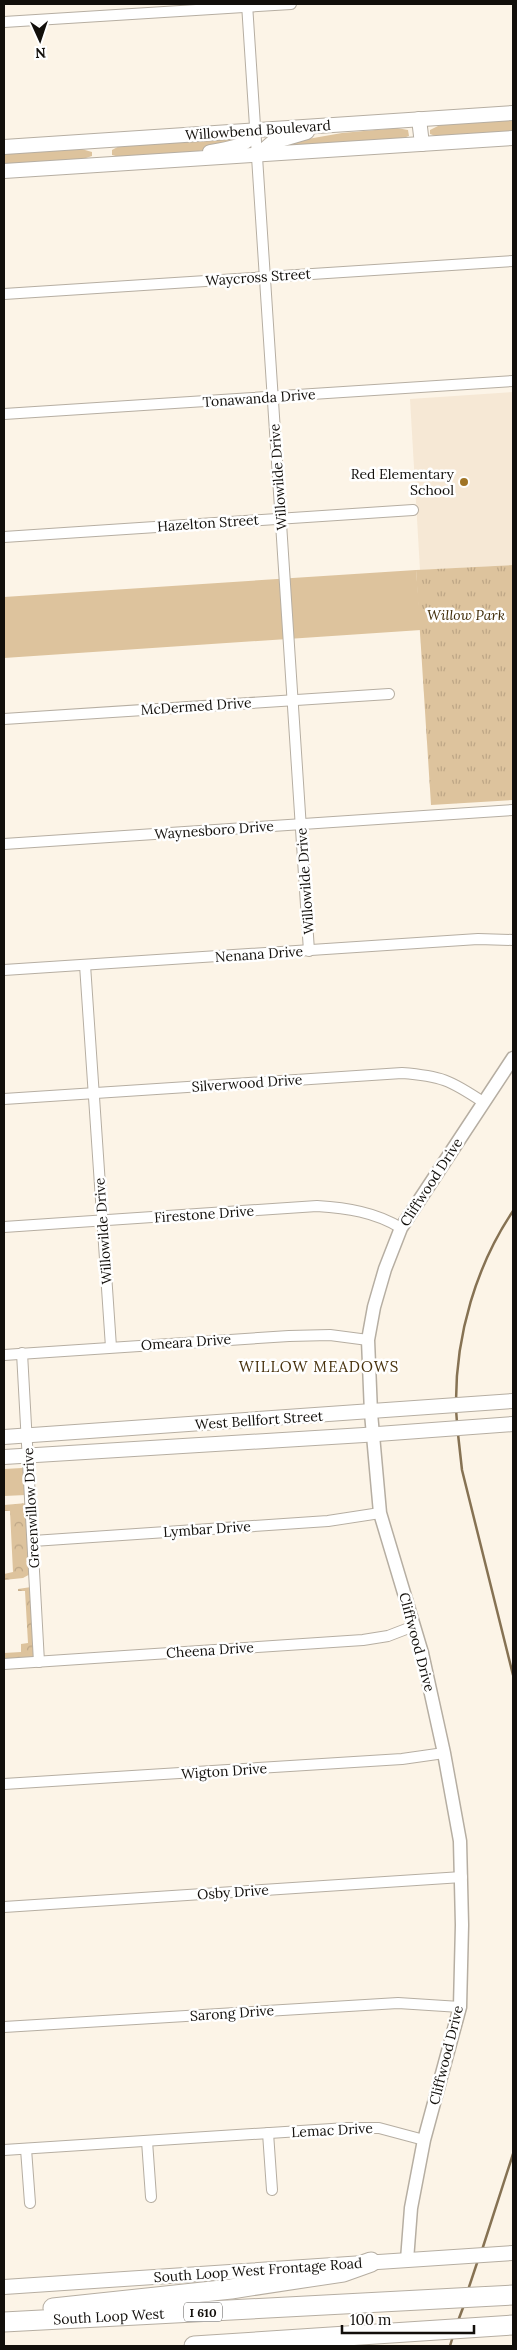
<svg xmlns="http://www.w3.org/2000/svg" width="517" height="2350" viewBox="0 0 517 2350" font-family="Lora,serif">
  <defs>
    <pattern id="forest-crowns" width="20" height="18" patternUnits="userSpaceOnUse" patternTransform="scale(1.25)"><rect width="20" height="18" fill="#ddc39d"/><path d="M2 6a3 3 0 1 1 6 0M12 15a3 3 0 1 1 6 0" fill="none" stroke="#bda686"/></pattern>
    <pattern id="park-tufts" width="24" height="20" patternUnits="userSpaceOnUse" patternTransform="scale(1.25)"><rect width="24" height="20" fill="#ddc39d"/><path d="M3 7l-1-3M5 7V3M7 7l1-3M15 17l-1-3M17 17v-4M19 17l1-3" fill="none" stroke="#bda686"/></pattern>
  </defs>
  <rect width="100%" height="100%" fill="#fcf4e7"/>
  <!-- built -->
  <path fill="#f6e8d5" d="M513 392V565L420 570 410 399Z"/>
  <!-- grass -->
  <g fill="#ddc39d">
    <path d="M513 120V133L441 138 430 134V130L442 124Z"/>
    <path d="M397 128 408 130 409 136 395 141 278 149 279 144 342 133Z"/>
    <path d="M242 137V142C203 149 149 166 112 155V150L125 143Z"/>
    <path d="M78 148 92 152V156L74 162 4 167V153Z"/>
    <path d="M416 570 421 630 4 658V597Z"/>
    <path d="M22 1468 25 1470 26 1495 4 1496V1469Z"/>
  </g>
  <!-- forest -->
  <g fill="url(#forest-crowns)">
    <path d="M27 1503 32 1573 23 1578 4 1580V1574L13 1572 10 1511H4V1505Z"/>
    <path d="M31 1587 36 1655 32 1658 4 1659V1653L21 1652V1644L28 1643 25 1591H18V1589Z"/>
  </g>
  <!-- park -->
  <path fill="url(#park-tufts)" d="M513 565V800L431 805 416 570Z"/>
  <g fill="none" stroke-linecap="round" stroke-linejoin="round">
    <!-- stream -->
    <g stroke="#867253" stroke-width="2.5">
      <path d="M456 1401C456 1335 476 1266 513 1211"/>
      <path d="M456 1409 457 1423"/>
      <path d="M458 1434 462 1470 513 1675"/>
      <path d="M482 2250 513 2154"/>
      <path d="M468 2290 478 2260"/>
      <path d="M458 2321 464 2305"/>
      <path d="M450 2346 453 2336"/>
    </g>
    <!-- minor casing -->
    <g stroke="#b6aea2" stroke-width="12">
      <g id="minor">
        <path d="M247 4 309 951"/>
        <path d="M4 22 291 4"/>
        <path d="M4 294 513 261"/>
        <path d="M4 414 513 381"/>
        <path d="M4 537 413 510"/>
        <path d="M4 719 389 694"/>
        <path d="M4 844 513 810"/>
        <path d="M85 965 111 1347"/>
        <path d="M4 970 478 939 513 940"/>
        <path d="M4 1099 402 1073C441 1076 450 1080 483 1102"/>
        <path d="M4 1227 317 1206C347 1208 375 1212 401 1228"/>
        <path d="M22 1353 39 1662"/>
        <path d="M4 1355 289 1336 330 1335 368 1340"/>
        <path d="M33 1541 328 1521 380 1513"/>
        <path d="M4 1664 363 1640 388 1636 414 1626"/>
        <path d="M4 1784 402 1759 444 1753"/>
        <path d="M4 1907 462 1877"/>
        <path d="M4 2027 398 2003 460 2007"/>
        <path d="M268 2133 272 2190"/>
        <path d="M147 2141 151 2197"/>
        <path d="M26 2149 30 2203"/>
        <path d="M4 2150 347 2128H379L424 2140"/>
      </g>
    </g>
    <!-- tertiary casing -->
    <g stroke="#b6aea2" stroke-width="15">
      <path id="tertiary" d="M407 2260 411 2208 424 2140 460 2007 462 1925 460 1841 444 1753 422 1653 380 1513 371 1413 368 1340 374 1307 385 1269 401 1228 513 1058"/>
    </g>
    <!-- secondary casing -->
    <g stroke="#b6aea2" stroke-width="16">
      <g id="secondary">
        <path d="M419 119 422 144"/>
        <path d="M4 147 513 113"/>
        <path d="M210 152C230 148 244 149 256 130"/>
        <path d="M257 156 273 142 307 132"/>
        <path d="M4 171 513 138"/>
        <path d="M4 1437 513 1401"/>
        <path d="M4 1457 364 1435 513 1424"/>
        <path d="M4 2287 513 2253"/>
      </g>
    </g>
    <!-- motorway casing -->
    <g stroke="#b6aea2" stroke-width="21">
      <g id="motorway">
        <path d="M53 2308 231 2289 343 2272 371 2262"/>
        <path id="s1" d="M4 2322 513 2295"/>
        <path d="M194 2346 513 2325"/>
      </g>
    </g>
    <!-- minor -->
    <use href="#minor" stroke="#fff" stroke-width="10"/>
    <!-- tertiary -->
    <use href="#tertiary" stroke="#fff" stroke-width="12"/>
    <!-- secondary -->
    <use href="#secondary" stroke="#fff" stroke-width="14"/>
    <!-- motorway -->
    <use href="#motorway" stroke="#fff" stroke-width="19"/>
  </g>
  <!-- markers -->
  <circle fill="#a07425" stroke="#fff" stroke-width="2" cx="464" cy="482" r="5"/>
  <g text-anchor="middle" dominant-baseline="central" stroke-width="5" stroke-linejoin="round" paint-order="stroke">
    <!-- shield labels -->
    <rect fill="#fff" stroke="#595754" stroke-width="1" x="184" y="2302.5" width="38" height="19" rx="4"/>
    <g font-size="12" font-weight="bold" fill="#120f0b">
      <text x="203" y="2312">I 610</text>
    </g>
    <!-- street labels -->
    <g font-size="14" fill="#120f0b" stroke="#fff">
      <text transform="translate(258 130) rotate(-4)">Willowbend Boulevard</text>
      <text transform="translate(258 277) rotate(-4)">Waycross Street</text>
      <text transform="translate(259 398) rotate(-4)">Tonawanda Drive</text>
      <text transform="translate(278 477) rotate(-94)">Willowilde Drive</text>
      <text transform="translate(208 523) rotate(-4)">Hazelton Street</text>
      <text transform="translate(196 706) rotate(-4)">McDermed Drive</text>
      <text transform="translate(214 830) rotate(-4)">Waynesboro Drive</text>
      <text transform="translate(305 881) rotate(-94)">Willowilde Drive</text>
      <text transform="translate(259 954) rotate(-4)">Nenana Drive</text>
      <text transform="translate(247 1083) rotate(-4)">Silverwood Drive</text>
      <text transform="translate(431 1182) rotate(-57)">Cliffwood Drive</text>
      <text transform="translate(204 1214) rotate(-4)">Firestone Drive</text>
      <text transform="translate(103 1231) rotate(-94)">Willowilde Drive</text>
      <text transform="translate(186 1342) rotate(-4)">Omeara Drive</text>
      <text transform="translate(259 1420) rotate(-4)">West Bellfort Street</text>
      <text transform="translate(31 1508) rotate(-93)">Greenwillow Drive</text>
      <text transform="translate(207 1529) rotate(-4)">Lymbar Drive</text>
      <text transform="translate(417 1642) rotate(75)">Cliffwood Drive</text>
      <text transform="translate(210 1650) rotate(-4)">Cheena Drive</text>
      <text transform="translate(224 1771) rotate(-4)">Wigton Drive</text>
      <text transform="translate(233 1892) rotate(-4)">Osby Drive</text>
      <text transform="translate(232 2013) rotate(-4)">Sarong Drive</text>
      <text transform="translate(446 2055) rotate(-76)">Cliffwood Drive</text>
      <text transform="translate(332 2130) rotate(-3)">Lemac Drive</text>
      <text transform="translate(258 2270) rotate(-4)">South Loop West Frontage Road</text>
      <text stroke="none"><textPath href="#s1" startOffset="105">South Loop West</textPath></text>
    </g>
    <!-- poi labels -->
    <g font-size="14" fill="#120f0b" stroke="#fff" text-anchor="end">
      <text x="454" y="474">Red Elementary<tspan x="454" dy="16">School</tspan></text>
    </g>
    <!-- park labels -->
    <g font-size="14" font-style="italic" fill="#3f2b07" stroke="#fff">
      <text x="466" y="615">Willow Park</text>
    </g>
    <!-- neighbourhood labels -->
    <g font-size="15" letter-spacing="1" fill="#47310c" stroke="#fff">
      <text x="319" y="1366">WILLOW MEADOWS</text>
    </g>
  </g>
  <!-- border -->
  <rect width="517" height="2350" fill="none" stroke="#120f0b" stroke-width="10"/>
  <!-- north arrow -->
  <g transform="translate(40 40) rotate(177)" stroke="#ffffff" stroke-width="4" paint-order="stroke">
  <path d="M0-4L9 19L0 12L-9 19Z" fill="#120f0b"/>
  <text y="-8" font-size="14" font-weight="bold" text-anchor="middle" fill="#120f0b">N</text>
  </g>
  <!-- scale -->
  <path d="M342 2325v8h132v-8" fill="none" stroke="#120f0b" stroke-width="2.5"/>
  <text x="350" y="2325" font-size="15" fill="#120f0b" stroke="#ffffff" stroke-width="4" paint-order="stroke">100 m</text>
</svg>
